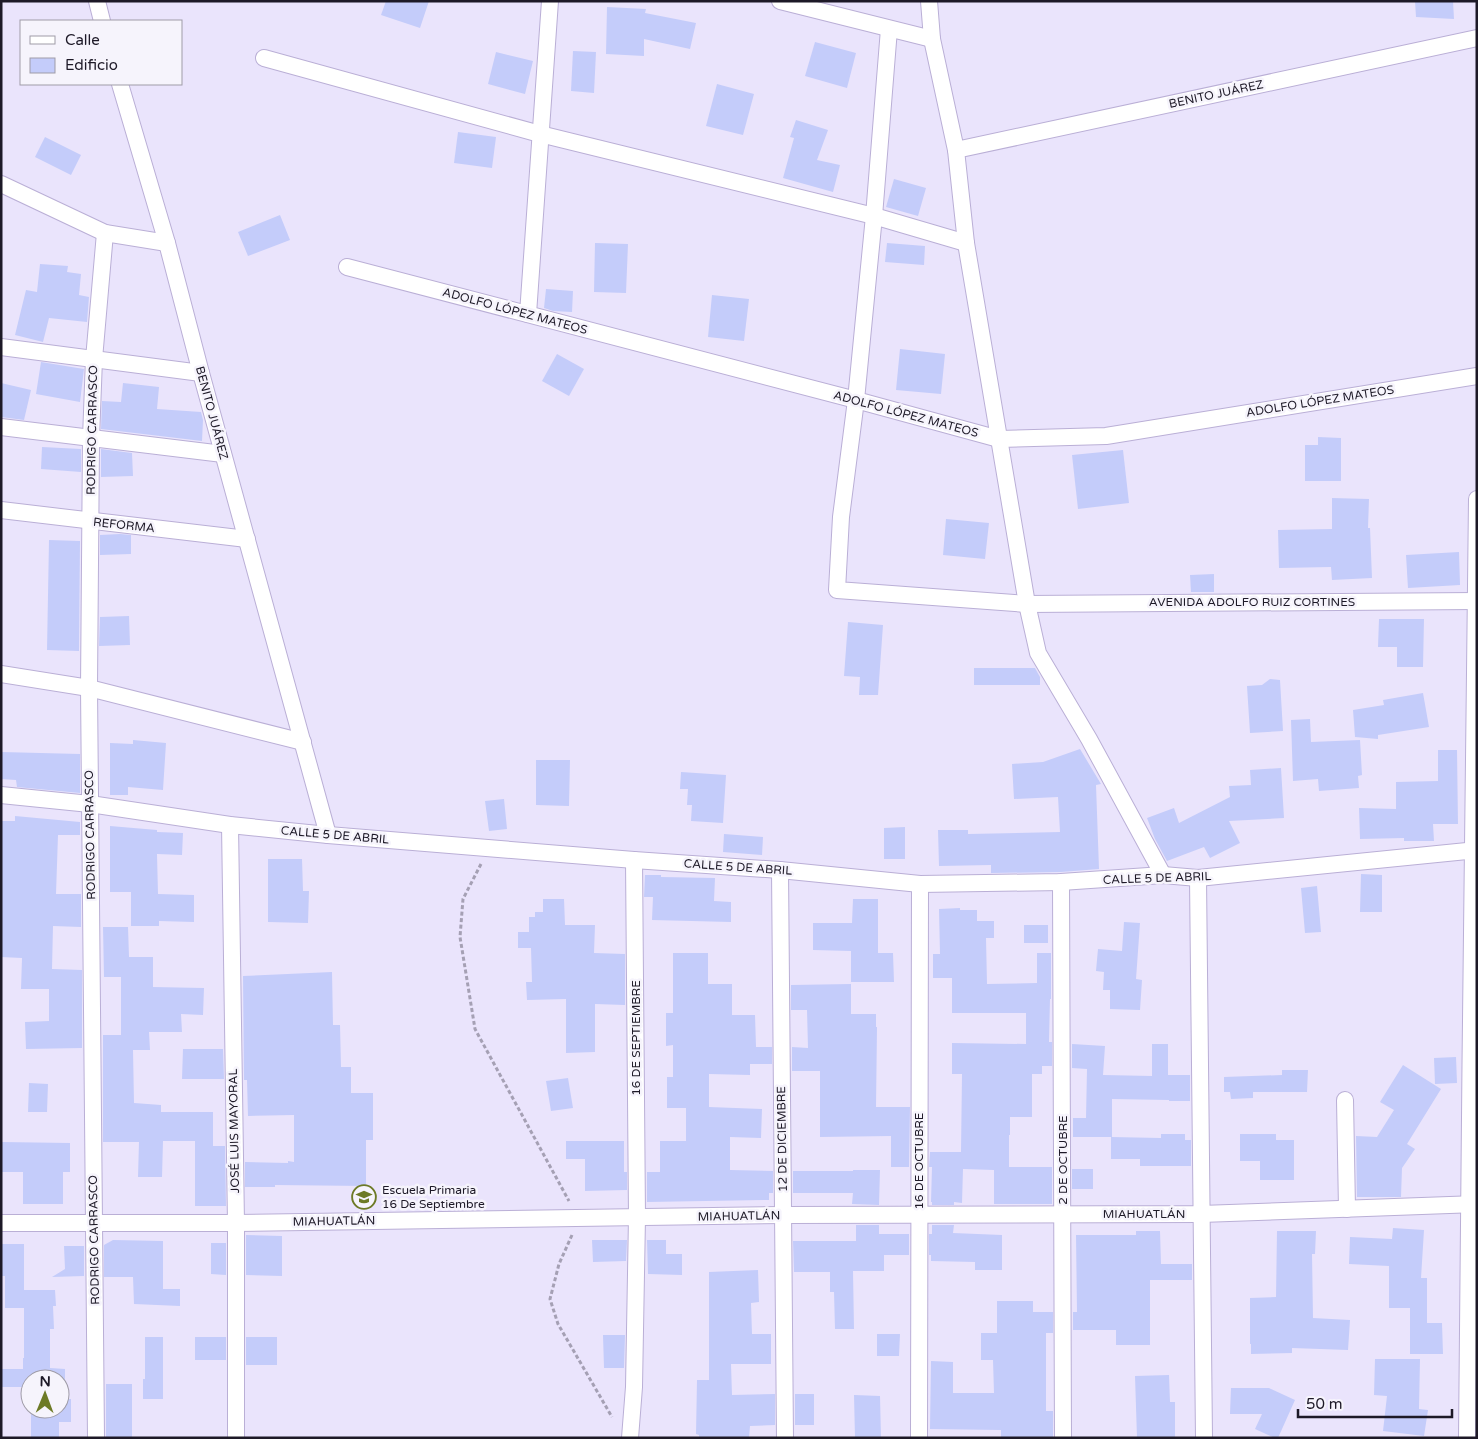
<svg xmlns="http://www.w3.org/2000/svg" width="1478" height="1439" viewBox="0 0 1478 1439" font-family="'Varela Round',sans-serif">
  <rect width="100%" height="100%" fill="#eae4fc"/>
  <!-- building -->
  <g fill="#c4ccfa">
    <path d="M386 1H429L420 28 381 15Z"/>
    <path d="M1415 1H1453L1454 19 1416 17Z"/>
    <path d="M607 7 646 9 645 13 696 23 690 49 644 39V56L606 54Z"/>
    <path d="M815 42 856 53 847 88 805 76Z"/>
    <path d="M573 51 596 52 594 93 571 91Z"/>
    <path d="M496 52 533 61 525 94 488 84Z"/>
    <path d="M717 84 754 94 743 135 706 126Z"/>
    <path d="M796 120 828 130 817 160 840 165 833 192 783 178 794 138 790 137Z"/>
    <path d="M458 132 496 137 492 168 454 163Z"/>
    <path d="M45 137 81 155 71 175 35 157Z"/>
    <path d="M894 179 926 188 918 216 886 207Z"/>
    <path d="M280 215 290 240 248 256 238 232Z"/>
    <path d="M595 243 628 244 626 293 594 292Z"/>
    <path d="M887 243 925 246 924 265 885 262Z"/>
    <path d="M40 264 68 266 67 272 81 274 79 295 89 297 87 322 49 318 43 342 15 335 26 290 37 292Z"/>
    <path d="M546 289 573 291 572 312 553 311 544 308Z"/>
    <path d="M712 295 749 299 744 341 708 337Z"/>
    <path d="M900 349 945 354 941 394 896 390Z"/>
    <path d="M557 354 584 369 569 396 542 381Z"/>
    <path d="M41 362 84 369 80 402 36 394Z"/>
    <path d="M1 383 31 390 24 420 1 417Z"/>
    <path d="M123 383 159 387 157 409 201 412 203 420 202 441 101 429 102 401 121 402Z"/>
    <path d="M1318 437 1341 438V481H1305V445H1318Z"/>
    <path d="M42 447 81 449V472L41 469Z"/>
    <path d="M101 449 132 453 133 476 101 477Z"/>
    <path d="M1123 450 1129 503 1078 509 1072 455Z"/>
    <path d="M1332 498 1369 499 1368 528H1370L1372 578 1332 580 1331 567 1279 568 1278 530 1332 529Z"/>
    <path d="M946 519 989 523 985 559 943 555Z"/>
    <path d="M120 534 131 535V554L100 555V535Z"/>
    <path d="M49 540 80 541 79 651 47 650Z"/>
    <path d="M1459 552 1460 585 1408 588 1406 555Z"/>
    <path d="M1214 574V592H1191L1190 575Z"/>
    <path d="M129 616 130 645 99 646 100 617Z"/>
    <path d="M1379 619H1424L1423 667H1397V647H1378Z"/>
    <path d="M848 622 883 625 878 695H859L860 677 844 676Z"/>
    <path d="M974 668H1035L1040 677V685H974Z"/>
    <path d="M1270 679 1280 680 1283 731 1250 733 1247 686 1262 685Z"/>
    <path d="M1423 693 1429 727 1378 735V739L1355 737 1353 710 1384 705 1383 700Z"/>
    <path d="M1310 719 1311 742 1360 740 1362 775 1358 776 1359 788 1319 791 1318 779 1293 781 1291 720Z"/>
    <path d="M133 740 166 743 163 790 128 787V795H110V743L133 744Z"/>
    <path d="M1080 749 1101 784 1096 785 1099 869 1061 872 991 873V865L939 866 938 830H968V834L1060 832 1058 797 1014 799 1012 764 1043 762Z"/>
    <path d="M1438 750H1457L1458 824H1433L1434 841H1404V838L1360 839 1359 808 1396 809V782L1438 781Z"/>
    <path d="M1 752 80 754V793L17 787 16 780 1 779Z"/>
    <path d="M536 760H570L569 806 536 805Z"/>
    <path d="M1281 768 1284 818 1229 821 1240 843 1210 858 1204 847 1167 861 1155 839 1147 818 1174 808 1179 823 1230 797 1229 786 1251 785 1250 770Z"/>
    <path d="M681 772 726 775 723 823 691 821 692 805H687L688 789H680Z"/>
    <path d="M504 799 507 829 489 831 485 801Z"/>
    <path d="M15 816 80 822V835H58L56 894H81V927L53 926 52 969 82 970V1048L26 1049 25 1022 49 1021V989H21L22 958 1 957V821H15Z"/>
    <path d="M110 826 157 830V832L183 833 182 855 157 854 158 894 194 895V922L159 921V926H131V892H110Z"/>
    <path d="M905 827V859H884V828Z"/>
    <path d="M724 834 763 837 762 855 723 852Z"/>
    <path d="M268 859H302L303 891H309L308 923 268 922Z"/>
    <path d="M1361 874 1382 875V912H1360Z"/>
    <path d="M645 875H661V877L715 878 714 901 731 902V922L652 920 653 897H644Z"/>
    <path d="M1317 886 1321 932 1305 933 1301 888Z"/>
    <path d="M543 899H564L565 925H595L594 953 625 954V1005L595 1004V1052L566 1053V999L527 1000 526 982H532L531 948H518V932H529V917H535V912H543Z"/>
    <path d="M853 899H878V953H893L894 982H851V951L813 950V923H852Z"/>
    <path d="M960 908V910H977V921H994V938H986L987 984 1037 983V953H1051V999H1050L1049 1042H1052V1066H1042V1074H1032V1117H1010V1135H1009V1167H1052V1204H994V1170L963 1169 962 1203 954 1202V1205H932V1202H931L932 1167H929L930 1152H961L962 1074H952V1043L1026 1044V1013H952V978H933V954H940L939 909Z"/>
    <path d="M1124 922 1140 923 1136 979 1142 980 1140 1010 1110 1009V990H1103L1104 972 1096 971 1098 949 1122 951Z"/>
    <rect x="1024" y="925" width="24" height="18"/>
    <path d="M103 927H128L129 957H153V987L204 988 203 1015 181 1014 182 1032H149L150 1050H133L134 1103 161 1105V1112H213V1146H225L226 1206H195V1141H163L162 1177H138L139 1142H103V1035H121V977H104Z"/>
    <path d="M673 953H708V984H732V1015H755L756 1047H772V1064H750V1075L709 1074V1107L762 1109 761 1138 730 1137V1170L773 1171V1193H769V1200L647 1202V1172H660V1141H686V1108H667V1077H673V1045L666 1046V1013H673Z"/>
    <path d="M332 972 333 1025H340L341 1067H351V1093H373V1140H366V1186L275 1185V1187H245V1162L288 1163V1161L294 1162V1115L248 1116 247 1080H244L243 976Z"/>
    <path d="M851 984V1014H876V1027H877L876 1107H910L909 1167H891V1136L820 1137V1071H792V1047L808 1048 807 1010H791V985Z"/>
    <path d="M1072 1044 1105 1046 1103 1075 1152 1076V1044H1168V1075H1190V1101H1169V1100L1112 1099V1137H1073V1118H1086L1087 1069 1072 1068Z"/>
    <path d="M183 1049H223L224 1079H182Z"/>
    <path d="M1456 1057 1457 1083 1435 1084 1434 1058Z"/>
    <path d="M1403 1065 1441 1089 1407 1144 1415 1149 1402 1168 1401 1197H1357L1356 1136 1377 1137 1394 1110 1380 1102Z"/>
    <path d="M1282 1070H1308L1307 1092H1253V1098L1231 1099 1230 1092H1224V1077L1282 1075Z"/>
    <path d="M568 1078 573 1108 551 1111 546 1081Z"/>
    <path d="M29 1083 48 1084 47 1112H28Z"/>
    <path d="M1161 1134H1185V1140H1191V1166H1140V1159H1111V1137L1161 1138Z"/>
    <path d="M1240 1134H1276V1140H1294V1180H1260V1161H1240Z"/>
    <path d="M566 1141H624V1172H627V1190L585 1191V1159H566Z"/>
    <path d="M1 1142 70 1143V1172H63V1204H23V1172H1Z"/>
    <rect x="1072" y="1169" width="21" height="20"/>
    <path d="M853 1170H880L879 1205 852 1204 853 1193H793V1171H853Z"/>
    <path d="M856 1225H879V1234H909V1255H884V1271H853L854 1329H835L834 1292H830V1272H794L793 1241H856Z"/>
    <path d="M932 1225H954L953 1233 1002 1235V1270H975V1262L931 1261V1255H929V1234H932Z"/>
    <path d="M1393 1228 1424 1230 1421 1278H1427V1323H1442L1443 1354H1410V1308H1389V1266L1349 1264 1350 1237 1392 1239Z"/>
    <path d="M1136 1231H1160L1161 1264H1192V1280H1150V1345H1116V1330H1073V1312H1077L1076 1235H1136Z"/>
    <path d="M1277 1231H1316L1315 1254H1312L1313 1318 1350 1320 1348 1350 1292 1348V1353L1251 1354V1344H1250V1298L1276 1297Z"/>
    <path d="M246 1235 282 1236V1276L246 1275Z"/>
    <path d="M113 1240 163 1241V1289H180V1306L134 1304 133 1277H104V1245Z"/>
    <path d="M592 1240H627L626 1261 593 1262Z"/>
    <path d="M647 1240H666V1254H682V1275L648 1274Z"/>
    <path d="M211 1243H226V1275L211 1274Z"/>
    <path d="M1 1244H24V1290H55L56 1306H53L54 1329H50V1368L65 1369V1399H71V1422H59V1438H31V1409H60V1379H30V1391H23V1387H1V1369H23V1358H24V1308H5V1276H1Z"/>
    <path d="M64 1246H84V1276L52 1277 65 1269Z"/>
    <path d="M758 1270 759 1302 751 1303 752 1334H771V1364H731L732 1395 775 1394V1425L750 1426 749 1438H699V1435L696 1434 697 1380H709V1272Z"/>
    <path d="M997 1301H1033V1312H1053V1333H1046V1411H1053V1438H1001V1430L930 1429 931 1361 953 1362V1393H994L993 1360H981V1333H997Z"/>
    <path d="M877 1334H900L899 1356H877Z"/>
    <path d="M603 1335H625L624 1368H604Z"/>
    <path d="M145 1337H163V1399H143V1379H145Z"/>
    <rect x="195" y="1337" width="31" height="23"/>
    <rect x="246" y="1337" width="31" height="28"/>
    <path d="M1375 1359H1420L1419 1409 1428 1410 1424 1436 1383 1431 1387 1396 1374 1395Z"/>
    <path d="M1169 1375 1170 1402H1175V1438H1137L1135 1376Z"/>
    <rect x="106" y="1384" width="26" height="54"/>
    <path d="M1231 1388H1269L1295 1400 1278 1438H1275L1255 1429 1262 1414H1230Z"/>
    <rect x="795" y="1394" width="19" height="31"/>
    <path d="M854 1395 880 1396 881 1438H855Z"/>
  </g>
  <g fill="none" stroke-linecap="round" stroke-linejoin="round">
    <!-- minor casing -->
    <g stroke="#baafd6" stroke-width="18">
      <g id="minor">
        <path d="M97 1 102 21"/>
        <path d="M780 1 932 39"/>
        <path d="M929 1 932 39 956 150 966 243 1027 604 1038 653 1089 739 1163 875"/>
        <path d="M889 29 874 216 856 400 841 517 837 590 1027 604 1477 601"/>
        <path d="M264 58 540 134 874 216 966 243"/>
        <path d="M120 84 167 243 201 373 328 835"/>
        <path d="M956 150 1477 38"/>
        <path d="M1 184 105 233 167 243"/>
        <path d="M347 267 856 400 999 439 1106 436 1477 376"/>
        <path d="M528 314 550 1"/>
        <path d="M1 347 201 373"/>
        <path d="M1 427 223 454"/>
        <path d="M1 510 247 539"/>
        <path d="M1 674 89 688 303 742"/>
        <path d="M1 795 90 804 230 825 328 835 634 860 780 870 920 884 1061 882 1163 875 1198 878 1477 850"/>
        <path d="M230 825 236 1223V1438"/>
        <path d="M780 870 785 1438"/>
        <path d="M1198 878 1204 1438"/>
        <path d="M1061 882 1063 1438"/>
        <path d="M1345 1100 1347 1209"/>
        <path d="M1 1223H236L783 1215 1201 1214 1477 1204"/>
        <path d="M96 1438 89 688 91 438 94 359 105 233"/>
        <path d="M630 1438 634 1387 637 1217 634 860"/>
        <path d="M919 1438 920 884"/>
        <path d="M1467 1438C1471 1125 1471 812 1477 499"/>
      </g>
    </g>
    <!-- path -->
    <g stroke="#a5a0b4" stroke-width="3" stroke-dasharray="4 2.5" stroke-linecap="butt">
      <path d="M481 864 463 899 460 937 475 1029 569 1201"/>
      <path d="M572 1235 559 1264 550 1299 558 1324 612 1417"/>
    </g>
    <!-- minor -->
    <use href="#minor" stroke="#fff" stroke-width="16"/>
  </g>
  <!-- icons -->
  <defs>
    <g id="school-ring" transform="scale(1.25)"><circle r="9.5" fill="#f6f4fc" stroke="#6d7a26" stroke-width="1.5"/><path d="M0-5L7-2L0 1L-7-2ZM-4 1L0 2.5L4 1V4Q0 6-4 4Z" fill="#6d7a26"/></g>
  </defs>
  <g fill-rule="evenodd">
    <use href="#school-ring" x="364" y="1197"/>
  </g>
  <g text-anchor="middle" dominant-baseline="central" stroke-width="5" stroke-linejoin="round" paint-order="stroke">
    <!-- street labels -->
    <g font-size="12" fill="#1d1927" stroke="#f6f4fc">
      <text transform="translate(1216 94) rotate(-12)">BENITO JUÁREZ</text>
      <text transform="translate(515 311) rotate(15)">ADOLFO LÓPEZ MATEOS</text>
      <text transform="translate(1320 401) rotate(-9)">ADOLFO LÓPEZ MATEOS</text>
      <text transform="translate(212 413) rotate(75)">BENITO JUÁREZ</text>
      <text transform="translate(906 414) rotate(15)">ADOLFO LÓPEZ MATEOS</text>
      <text transform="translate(92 430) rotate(-89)">RODRIGO CARRASCO</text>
      <text transform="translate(124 525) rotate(6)">REFORMA</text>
      <text x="1252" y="602">AVENIDA ADOLFO RUIZ CORTINES</text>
      <text transform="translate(90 835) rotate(-91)">RODRIGO CARRASCO</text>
      <text transform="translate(335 835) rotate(5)">CALLE 5 DE ABRIL</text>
      <text transform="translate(738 867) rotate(4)">CALLE 5 DE ABRIL</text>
      <text transform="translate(1157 878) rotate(-2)">CALLE 5 DE ABRIL</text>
      <text transform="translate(636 1038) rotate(-90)">16 DE SEPTIEMBRE</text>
      <text transform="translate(234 1131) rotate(-91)">JOSÉ LUIS MAYORAL</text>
      <text transform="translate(782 1139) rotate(-91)">12 DE DICIEMBRE</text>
      <text transform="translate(1063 1160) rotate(-90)">2 DE OCTUBRE</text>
      <text transform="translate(919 1161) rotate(-90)">16 DE OCTUBRE</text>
      <text x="1144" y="1214">MIAHUATLÁN</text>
      <text transform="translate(739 1216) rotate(-1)">MIAHUATLÁN</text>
      <text transform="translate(334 1221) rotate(-1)">MIAHUATLÁN</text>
      <text transform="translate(94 1240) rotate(-91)">RODRIGO CARRASCO</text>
    </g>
    <!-- poi labels -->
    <g font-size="12" fill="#1d1927" stroke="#f6f4fc" text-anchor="start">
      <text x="382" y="1190">Escuela Primaria<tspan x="382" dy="14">16 De Septiembre</tspan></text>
    </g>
  </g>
  <!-- border -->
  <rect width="1478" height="1439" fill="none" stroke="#1d1927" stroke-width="5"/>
  <!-- legend -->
  <rect x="20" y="20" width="162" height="65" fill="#f6f4fc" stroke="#9f9ca7"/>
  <rect x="30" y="36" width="25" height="8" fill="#ffffff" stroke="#9f9ca7"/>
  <text x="65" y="45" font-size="15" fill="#1d1927">Calle</text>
  <rect x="30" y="58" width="25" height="15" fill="#c4ccfa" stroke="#9f9ca7"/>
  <text x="65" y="70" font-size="15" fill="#1d1927">Edificio</text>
  <!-- north arrow -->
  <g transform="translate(45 1394) rotate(1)"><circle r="24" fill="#f6f4fc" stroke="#9f9ca7"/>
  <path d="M0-4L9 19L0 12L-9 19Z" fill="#6d7a26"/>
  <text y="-8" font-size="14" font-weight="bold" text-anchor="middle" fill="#1d1927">N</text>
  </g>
  <!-- scale -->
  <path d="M1298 1409v8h154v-8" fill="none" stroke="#1d1927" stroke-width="2.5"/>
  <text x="1306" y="1409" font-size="15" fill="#1d1927" stroke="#f6f4fc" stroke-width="4" paint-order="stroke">50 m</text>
</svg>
